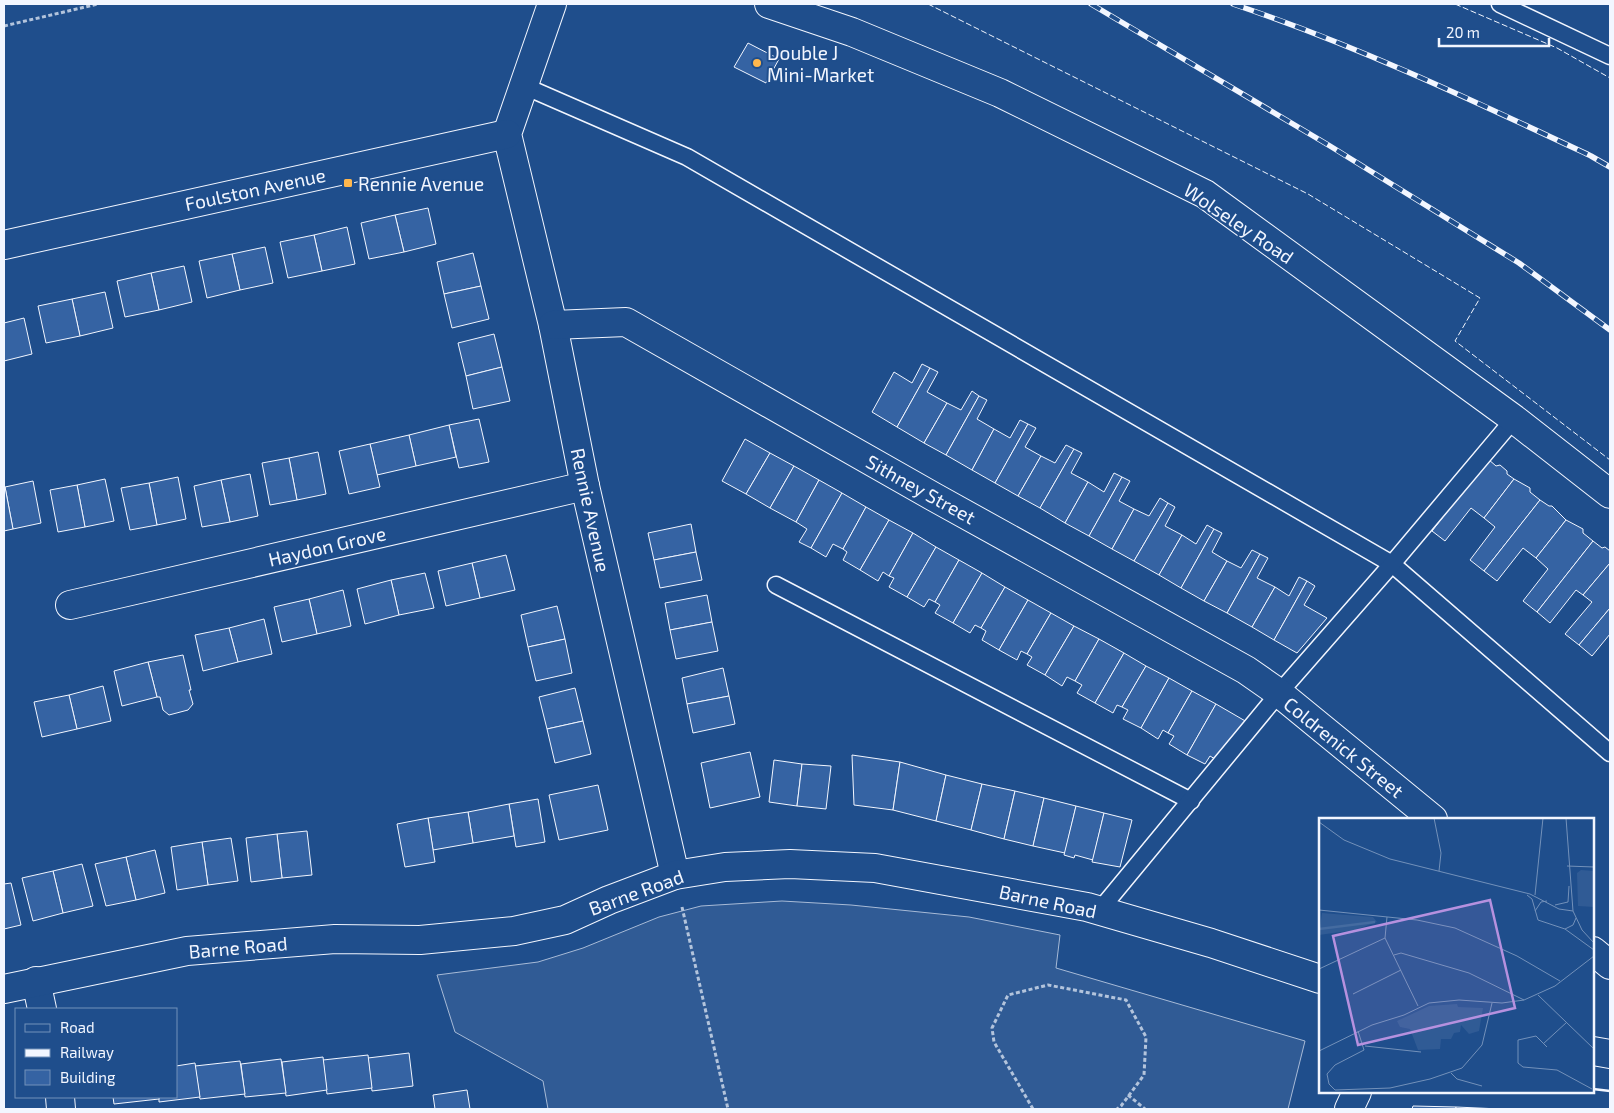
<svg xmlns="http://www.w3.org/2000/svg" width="1614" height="1113" viewBox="0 0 1614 1113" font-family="'Exo 2',sans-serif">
  <rect width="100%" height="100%" fill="#1f4e8c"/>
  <!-- built -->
  <path fill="#305b95" stroke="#a8bbd7" d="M782 901 851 905 969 917 1060 935 1056 968 1305 1041 1288 1109H548L543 1081 455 1032 437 975 538 962 583 948 659 917 701 906Z"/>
  <!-- building -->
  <g fill="#3563a3" stroke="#f2f6ff">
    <path d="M748 43 779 59 766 83 734 67Z"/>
    <path d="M428 208 436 244 404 252 395 215Z"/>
    <path d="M395 215 404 252 369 259 361 223Z"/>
    <path d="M347 227 355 264 322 271 314 235Z"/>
    <path d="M314 235 322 271 288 278 280 242Z"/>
    <path d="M265 247 273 283 240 290 232 254Z"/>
    <path d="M473 253 481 286 444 294 437 262Z"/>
    <path d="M232 254 240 290 207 298 199 261Z"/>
    <path d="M184 266 192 302 159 310 151 273Z"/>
    <path d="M151 273 159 310 125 317 117 281Z"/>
    <path d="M481 286 489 319 452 328 444 294Z"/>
    <path d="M105 292 113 328 80 336 72 299Z"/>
    <path d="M72 299 80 336 46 343 38 306Z"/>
    <path d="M24 318 32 354 4 361V323Z"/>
    <path d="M494 334 502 367 466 376 458 343Z"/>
    <path d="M922 364 930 368 897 427 872 412 894 372 912 383Z"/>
    <path d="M502 367 510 401 473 409 466 376Z"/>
    <path d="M930 368 938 372 927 392 947 403 924 443 897 427Z"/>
    <path d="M972 391 979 396 946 455 924 443 947 403 961 410Z"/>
    <path d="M979 396 987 400 977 419 994 429 972 470 946 455Z"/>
    <path d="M479 419 489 462 459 468 449 425Z"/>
    <path d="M1020 420 1028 424 995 483 972 470 994 429 1010 438Z"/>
    <path d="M1028 424 1036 428 1025 447 1041 456 1018 496 995 483Z"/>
    <path d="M449 425 456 457 416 466 409 435Z"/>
    <path d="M409 435 416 466 377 475 370 444Z"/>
    <path d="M745 439 770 453 746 494 722 481Z"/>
    <path d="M370 444 380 487 349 494 339 451Z"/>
    <path d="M1066 445 1074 449 1040 508 1018 496 1041 456 1055 463Z"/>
    <path d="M1074 449 1082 453 1071 473 1088 482 1065 523 1040 508Z"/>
    <path d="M318 452 326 494 297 500 289 458Z"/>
    <path d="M770 453 794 466 770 508 746 494Z"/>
    <path d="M289 458 297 500 270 505 262 463Z"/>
    <path d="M1488 459 1496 466 1500 465 1507 471V474L1514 479 1484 518 1471 508 1445 541 1432 531Z"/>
    <path d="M794 466 819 480 796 522 770 508Z"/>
    <path d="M1114 473 1122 477 1089 536 1065 523 1088 482 1104 492Z"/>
    <path d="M250 474 258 516 230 522 221 480Z"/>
    <path d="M178 477 186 519 157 525 149 483Z"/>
    <path d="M1122 477 1130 481 1119 501 1134 509 1112 549 1089 536Z"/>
    <path d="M105 479 114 521 85 527 77 485Z"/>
    <path d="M1514 479 1530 488V492L1540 500 1484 571 1470 560 1495 527 1484 518Z"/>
    <path d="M221 480 230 522 202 527 194 486Z"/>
    <path d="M819 480 842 493 811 548 799 542 807 529 796 522Z"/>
    <path d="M33 481 41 523 13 529 5 487Z"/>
    <path d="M149 483 157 525 130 530 121 488Z"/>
    <path d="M77 485 85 527 58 532 50 490Z"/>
    <path d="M5 487 13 529 4 531V488Z"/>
    <path d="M842 493 866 507 843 549 833 544 826 557 811 548Z"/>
    <path d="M1160 498 1168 503 1134 561 1112 549 1134 509 1149 516Z"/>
    <path d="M1540 500 1549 506H1552L1566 520 1536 558 1523 548 1497 581 1484 571Z"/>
    <path d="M1168 503 1175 507 1165 526 1182 535 1159 575 1134 561Z"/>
    <path d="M866 507 889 520 860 570 843 560 847 552 843 549Z"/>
    <path d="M889 520 913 533 889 576 883 572 878 581 860 570Z"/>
    <path d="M1566 520 1583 529V533L1593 541 1537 612 1523 601 1548 569 1536 558Z"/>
    <path d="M691 524 696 552 654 560 648 533Z"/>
    <path d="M1207 525 1214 529 1181 588 1159 575 1182 535 1196 544Z"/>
    <path d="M1214 529 1222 533 1212 552 1227 561 1204 601 1181 588Z"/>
    <path d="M913 533 936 547 907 597 889 587 894 578 889 576Z"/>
    <path d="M1593 541 1602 548 1605 547 1610 551V563L1583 595 1576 590 1550 623 1537 612Z"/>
    <path d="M936 547 959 560 935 602 929 599 924 607 907 597Z"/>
    <path d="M1252 550 1260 554 1227 613 1204 601 1227 561 1241 568Z"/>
    <path d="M696 552 702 580 660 588 654 560Z"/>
    <path d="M1260 554 1268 558 1257 578 1275 587 1252 627 1227 613Z"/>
    <path d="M506 555 515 590 480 598 472 563Z"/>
    <path d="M959 560 982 573 953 623 935 613 940 605 935 602Z"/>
    <path d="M472 563 480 598 446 606 438 571Z"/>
    <path d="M1610 563V608L1579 645 1565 634 1592 602 1583 595Z"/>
    <path d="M425 573 434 608 399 615 391 580Z"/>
    <path d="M982 573 1005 587 981 628 975 625 970 633 953 623Z"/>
    <path d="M1299 577 1307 581 1274 640 1252 627 1275 587 1289 596Z"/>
    <path d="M391 580 399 615 365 624 357 589Z"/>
    <path d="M1307 581 1315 586 1304 605 1327 618 1297 653 1274 640Z"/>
    <path d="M1005 587 1028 600 999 650 982 640 986 631 981 628Z"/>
    <path d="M343 590 351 626 317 634 309 599Z"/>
    <path d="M707 595 712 622 670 630 665 603Z"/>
    <path d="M309 599 317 634 282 642 274 607Z"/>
    <path d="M1028 600 1051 613 1027 654 1021 651 1017 660 999 650Z"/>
    <path d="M557 606 565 639 528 647 521 615Z"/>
    <path d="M1610 608V634L1592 656 1579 645Z"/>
    <path d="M1051 613 1074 626 1045 675 1027 665 1032 657 1027 654Z"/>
    <path d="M264 619 272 654 238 662 229 628Z"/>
    <path d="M712 622 718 651 676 659 670 630Z"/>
    <path d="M1074 626 1099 639 1075 681 1067 677 1062 686 1045 675Z"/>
    <path d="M229 628 238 662 203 671 195 635Z"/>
    <path d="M565 639 572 673 536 681 528 647Z"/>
    <path d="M1099 639 1124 653 1095 703 1077 693 1082 685 1075 681Z"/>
    <path d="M1124 653 1146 666 1122 707 1117 705 1113 713 1095 703Z"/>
    <path d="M183 655 191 690H189L193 704 188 710 169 715 163 710 160 697H157L148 662Z"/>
    <path d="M148 662 157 697 122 706 114 671Z"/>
    <path d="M1146 666 1169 678 1141 728 1123 719 1128 710 1122 707Z"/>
    <path d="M723 668 729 696 687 704 682 678Z"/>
    <path d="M1169 678 1192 691 1168 733 1163 730 1158 739 1141 728Z"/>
    <path d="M103 686 111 721 77 729 69 695Z"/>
    <path d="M575 688 583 721 547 729 539 697Z"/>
    <path d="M1192 691 1216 704 1187 755 1169 744 1174 736 1168 733Z"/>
    <path d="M69 695 77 729 42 737 34 702Z"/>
    <path d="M729 696 735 724 693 733 687 704Z"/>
    <path d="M1216 704 1247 722 1215 759 1210 756 1205 764 1187 755Z"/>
    <path d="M583 721 591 754 555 763 547 729Z"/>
    <path d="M750 752 760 797 710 808 701 763Z"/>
    <path d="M852 755 900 762 893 810 854 805Z"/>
    <path d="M774 760 802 764 797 806 769 802Z"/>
    <path d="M900 762 946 775 936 821 893 810Z"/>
    <path d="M802 764 831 766 826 809 797 806Z"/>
    <path d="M946 775 982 784 971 830 936 821Z"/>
    <path d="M982 784 1015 791 1004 839 971 830Z"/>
    <path d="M598 785 608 830 559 840 549 795Z"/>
    <path d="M1015 791 1044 798 1033 846 1004 839Z"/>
    <path d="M1044 798 1076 806 1065 853 1033 846Z"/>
    <path d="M538 799 545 842 516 847 509 804Z"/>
    <path d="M509 804 514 836 473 843 468 812Z"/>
    <path d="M1076 806 1104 813 1093 860 1075 855 1074 858 1064 855Z"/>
    <path d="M468 812 473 843 433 850 428 818Z"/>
    <path d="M1104 813 1132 820 1120 867 1092 862Z"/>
    <path d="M428 818 435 862 405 867 397 824Z"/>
    <path d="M307 831 312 875 282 878 277 834Z"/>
    <path d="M277 834 282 878 251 882 246 838Z"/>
    <path d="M231 838 238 881 208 885 202 842Z"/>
    <path d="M202 842 208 885 177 890 171 847Z"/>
    <path d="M155 850 165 893 136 900 126 857Z"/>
    <path d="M126 857 136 900 106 906 95 864Z"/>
    <path d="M82 864 93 906 63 913 53 871Z"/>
    <path d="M53 871 63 913 33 921 22 878Z"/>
    <path d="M11 883 21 925 4 929V884Z"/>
    <path d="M409 1053 413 1086 372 1091 368 1058Z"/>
    <path d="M368 1055 372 1088 327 1094 323 1060Z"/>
    <path d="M323 1057 327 1090 286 1096 282 1062Z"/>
    <path d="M281 1059 286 1093 245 1097 241 1064Z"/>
    <path d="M240 1061 245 1094 200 1099 195 1066Z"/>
    <path d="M195 1063 200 1097 159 1102V1097H176V1066Z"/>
    <path d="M467 1090 470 1109H435L433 1095Z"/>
    <path d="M113 1097H159V1099L114 1104Z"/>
    <path d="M1413 1106 1456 1107V1109H1412Z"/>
    <path d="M1456 1107 1500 1109H1456Z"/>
  </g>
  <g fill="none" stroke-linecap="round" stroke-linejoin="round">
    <!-- lane casing -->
    <g stroke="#f2f6ff" stroke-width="19">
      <g id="lane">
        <path d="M1500 4 1610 56"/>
        <path d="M524 86 687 157 1392 564 1610 753"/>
        <path d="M776 585 1191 801"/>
        <path d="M1099 911 1279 693 1392 564 1514 419"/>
      </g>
    </g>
    <!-- street casing -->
    <g stroke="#f2f6ff" stroke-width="30">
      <g id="street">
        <path d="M552 4 507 134 553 325 585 486 675 875"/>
        <path d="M769 4 852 32 1000 93 1205 194 1514 419 1610 494"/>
        <path d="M4 245 507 134"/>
        <path d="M553 325 626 322 934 497 1246 670 1279 693 1433 819"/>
        <path d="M70 605 585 486"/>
        <path d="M1593 951 1610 965"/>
        <path d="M36 981 42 1009"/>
        <path d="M4 989 187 951 335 939 420 940 514 931 565 920 609 900 675 875 725 867 790 864 875 868 1087 907 1211 943 1320 979"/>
        <path d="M1593 1051 1610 1054"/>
        <path d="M60 1097 61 1109"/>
        <path d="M1349 1109 1357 1092"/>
      </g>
    </g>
    <!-- path -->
    <g stroke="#b3c4dc" stroke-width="3" stroke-dasharray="4 2.5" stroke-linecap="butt">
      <path d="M4 26 98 4"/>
      <path d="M682 907 728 1109"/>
      <path d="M1128 1095 1145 1109"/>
      <path d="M1033 1109 994 1042 992 1028 1008 995 1048 985 1126 1000 1146 1037 1144 1075 1121 1106 1117 1109"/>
    </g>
    <!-- lane -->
    <use href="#lane" stroke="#1f4e8c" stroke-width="16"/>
    <!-- street -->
    <use href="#street" stroke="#1f4e8c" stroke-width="28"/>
    <!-- rail casing -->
    <g stroke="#f2f6ff" stroke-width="5.5">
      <g id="rail">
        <path d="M1091 4 1330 146 1519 263 1610 330"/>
        <path d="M1233 4C1356 45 1474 101 1591 156L1610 167"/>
      </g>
    </g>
    <!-- rail -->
    <use href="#rail" stroke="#1f4e8c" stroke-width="4" stroke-dasharray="11" stroke-linecap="butt"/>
    <!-- fence -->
    <g stroke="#f2f6ff" stroke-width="1" stroke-dasharray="6 2.5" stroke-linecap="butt">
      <path d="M928 4 1308 194 1480 298 1455 341 1610 460"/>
      <path d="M1455 4 1557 48 1610 78"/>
    </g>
    <!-- wall -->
    <path stroke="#f2f6ff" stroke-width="2.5" d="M1593 1089 1610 1091"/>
  </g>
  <!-- markers -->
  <g fill="#ffb74d" stroke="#1f4e8c" stroke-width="2">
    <circle cx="757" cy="63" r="5"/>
    <rect x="343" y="178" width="10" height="10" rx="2.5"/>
  </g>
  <g text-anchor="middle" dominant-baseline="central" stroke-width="4" stroke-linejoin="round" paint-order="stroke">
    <!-- poi labels -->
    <g font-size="19" fill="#f2f6ff" stroke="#1f4e8c" text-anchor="start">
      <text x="767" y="52">Double J<tspan x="767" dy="22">Mini-Market</tspan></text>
      <text x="358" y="183">Rennie Avenue</text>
    </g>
    <!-- street labels -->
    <g font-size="19" fill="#f2f6ff" stroke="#1f4e8c">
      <text transform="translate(255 189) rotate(-12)">Foulston Avenue</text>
      <text transform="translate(1239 223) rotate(34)">Wolseley Road</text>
      <text transform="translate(921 489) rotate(29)">Sithney Street</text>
      <text transform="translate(591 510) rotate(78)">Rennie Avenue</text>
      <text transform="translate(327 546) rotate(-13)">Haydon Grove</text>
      <text transform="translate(1344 747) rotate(39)">Coldrenick Street</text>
      <text transform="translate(636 892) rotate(-20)">Barne Road</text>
      <text transform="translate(1048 901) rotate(12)">Barne Road</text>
      <text transform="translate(238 947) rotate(-5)">Barne Road</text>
    </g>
  </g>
  <!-- overview -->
  <g transform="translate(1319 818)">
    <rect width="275" height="275" fill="#1f4e8c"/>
    <path d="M262 52 275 53V89L259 88 258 55ZM3 95 54 99 58 104 36 112 0 117ZM138 186 139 189 164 190 160 213 150 216 142 207 141 214 135 215 132 221H122L121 231 99 232 91 211 81 209 78 203 110 188Z" fill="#305b95"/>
    <path fill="none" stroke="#446ba0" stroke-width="2.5" d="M0 111 56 104"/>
    <path fill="none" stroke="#7391ba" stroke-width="1" d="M115 0 122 35 120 53M247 0 254 93 263 112 275 125M0 4 25 22 71 41 211 76 240 91 254 93M248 48 275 49M208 77 213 81 219 102 246 111 275 132M216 77 224 0M236 87 249 84 250 68M0 92 98 102 136 110 198 138 241 163M216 93 222 84 228 83M68 99 66 120 99 188M246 111 254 107 257 100M75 137 82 135 150 155 205 182M0 151 66 120M34 176 82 152M219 177 275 231M39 213 45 232 16 247 8 256 10 266 16 272 71 270 111 261 143 250 163 227 173 185M224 226 248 204M46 228 102 234M228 229 217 218 199 222V245L204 249 238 252 273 271M0 233 53 207 85 197 110 185 140 182 183 185 205 182 236 168 275 138M132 255 138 261 163 268"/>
    <path fill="#b691df" fill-opacity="0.15" stroke="#b691df" stroke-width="2.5" d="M171 82 196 190 39 227 14 118Z"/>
    <rect width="275" height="275" fill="none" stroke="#f2f6ff" stroke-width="2.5"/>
  </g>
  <!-- border -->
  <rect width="1614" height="1113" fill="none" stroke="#f2f6ff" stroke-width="10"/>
  <!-- legend -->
  <rect x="15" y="1008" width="162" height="90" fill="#1f4e8c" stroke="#7391ba"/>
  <rect x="25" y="1024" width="25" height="8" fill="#1f4e8c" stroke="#7391ba"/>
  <text x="60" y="1033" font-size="15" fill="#f2f6ff">Road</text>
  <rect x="25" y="1049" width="25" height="8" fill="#f2f6ff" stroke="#7391ba"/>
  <text x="60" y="1058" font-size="15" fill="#f2f6ff">Railway</text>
  <rect x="25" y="1070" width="25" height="15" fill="#3563a3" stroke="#7391ba"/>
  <text x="60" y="1083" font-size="15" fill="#f2f6ff">Building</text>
  <!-- scale -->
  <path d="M1439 38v8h110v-8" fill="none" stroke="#f2f6ff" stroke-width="2.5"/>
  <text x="1446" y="38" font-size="15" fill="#f2f6ff" stroke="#1f4e8c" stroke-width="4" paint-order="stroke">20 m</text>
</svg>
